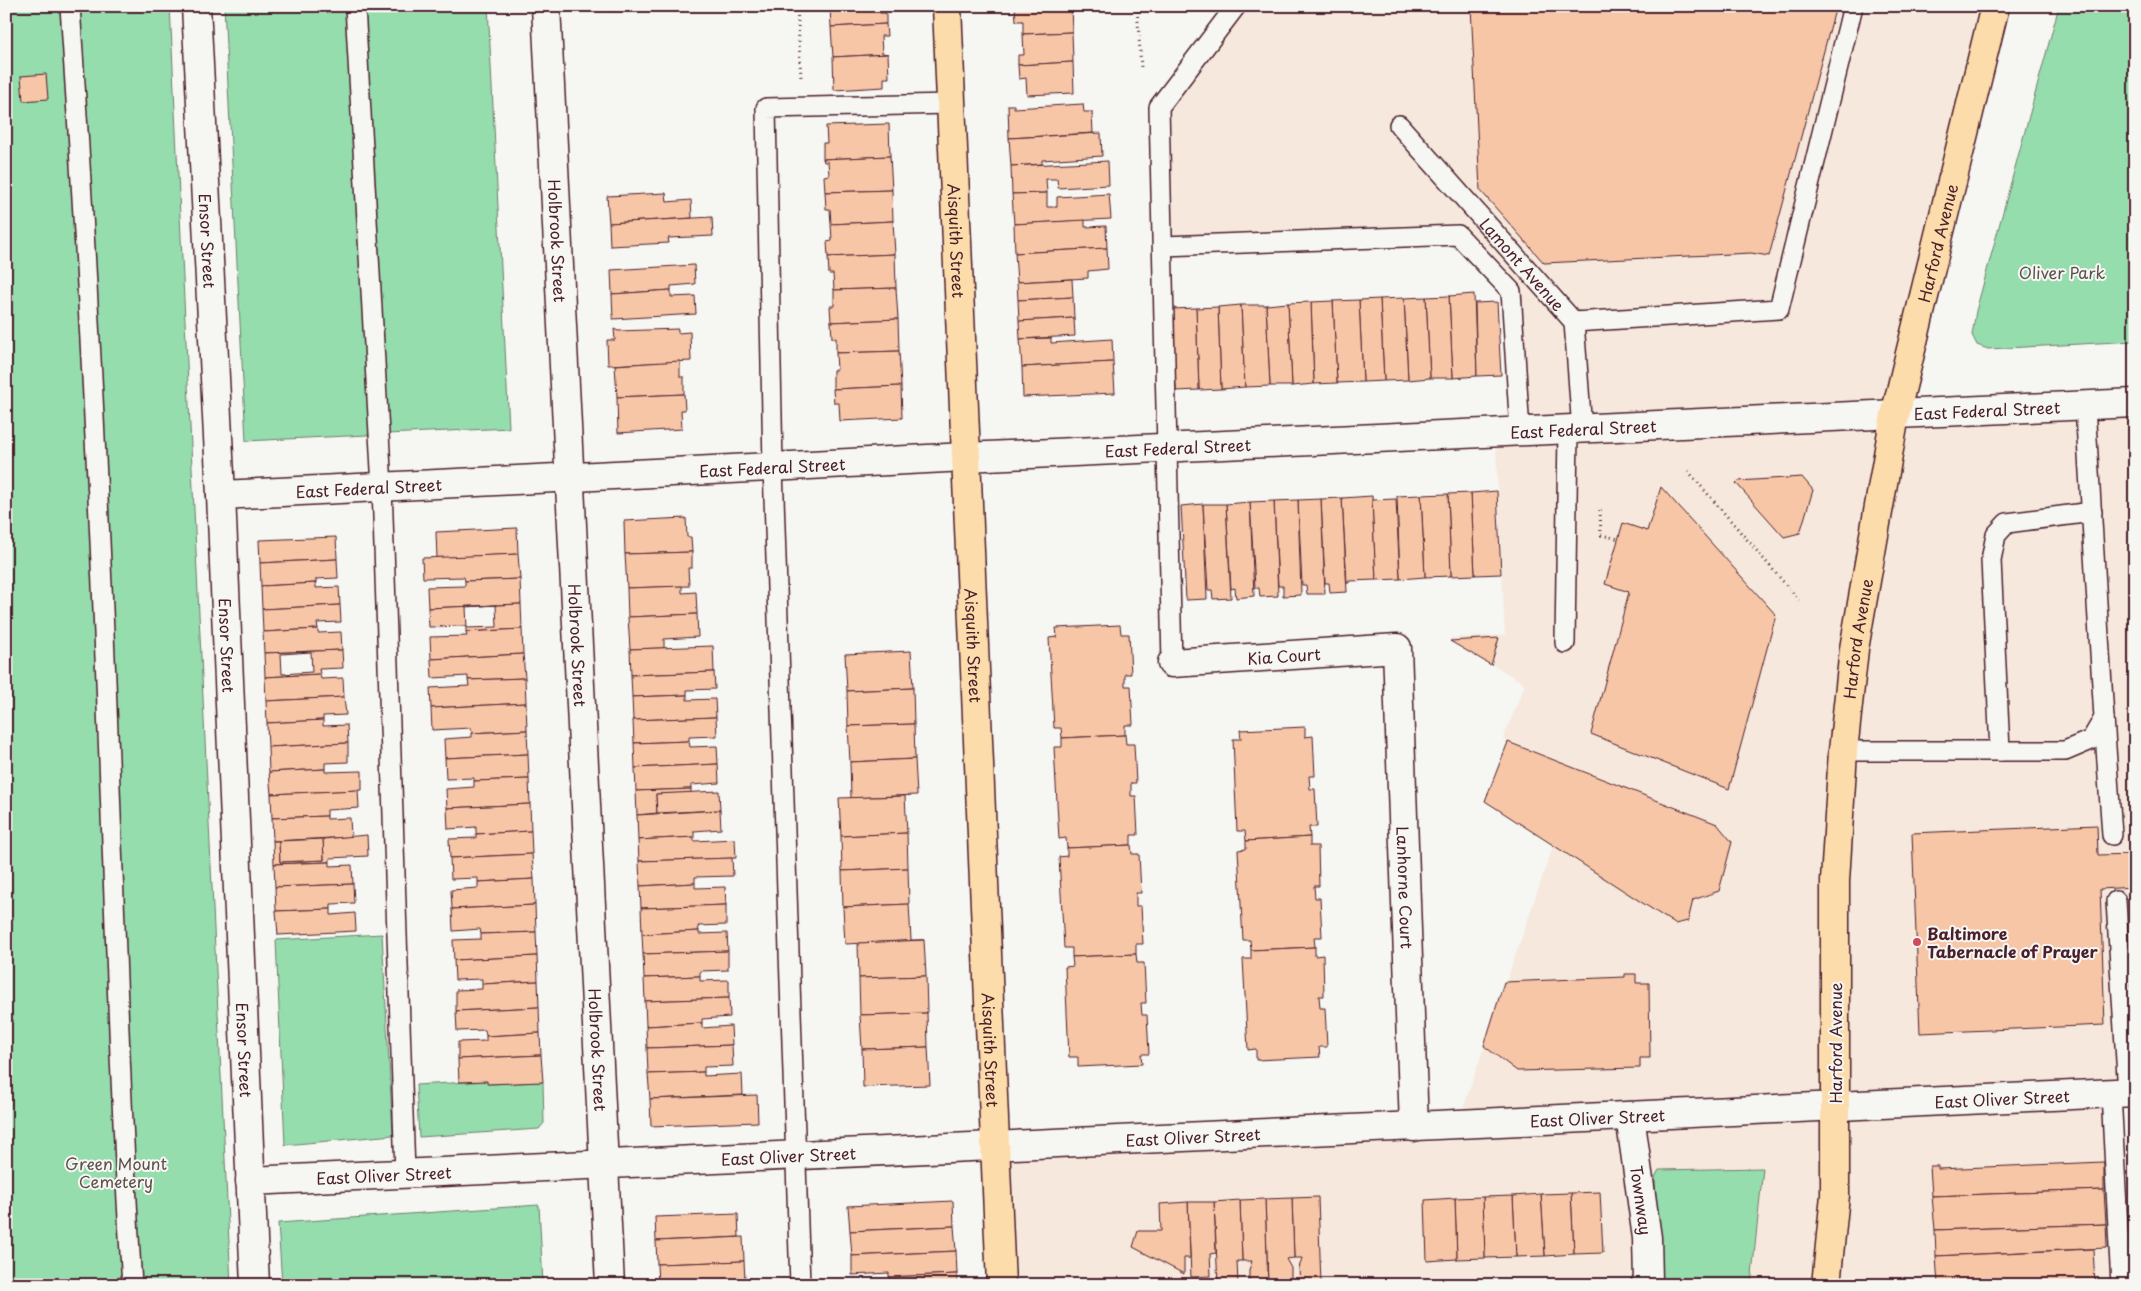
<svg xmlns="http://www.w3.org/2000/svg" width="2141" height="1291" viewBox="0 0 2141 1291" font-family="'Playpen Sans',sans-serif">
  <rect width="100%" height="100%" fill="#f6f6f2"/>
  <filter id="ink" filterUnits="userSpaceOnUse"><feTurbulence type="fractalNoise" baseFrequency=".02" numOctaves="2"/><feDisplacementMap in="SourceGraphic" scale="10" xChannelSelector="R" yChannelSelector="G"/><feConvolveMatrix kernelMatrix="1 2 1 2 8 2 1 2 1" color-interpolation-filters="sRGB"/></filter>
  <g filter="url(#ink)">
    <!-- built -->
    <path fill="#f6e8dc" d="M1240 6H1997L1895 413 2135 402V1102L2109 1104 2118 1285H1011L1006 1156 1452 1141 1554 843 1489 799 1510 742 1503 739 1525 684 1449 638 1505 635 1495 431 1521 430 1516 296 1452 238 1165 248 1163 101Z"/>
    <!-- green -->
    <g fill="#95ddac" stroke="#707e6c">
      <path d="M6 6H170L231 1285H6Z"/>
      <path d="M224 6H488L509 428 246 441Z"/>
      <path d="M2059 6H2135V341L1988 349 1977 345 1972 335 1976 311Z"/>
      <path d="M382 934 393 1135 285 1145 276 940Z"/>
      <path d="M487 1081 488 1084 543 1082 544 1123 539 1129 419 1137 416 1085Z"/>
      <path d="M1763 1168 1751 1285H1660L1655 1177 1659 1170Z"/>
      <path d="M539 1205 543 1285H282L278 1223Z"/>
    </g>
    <!-- building -->
    <g fill="#f7c6a7" stroke="#4a1f2b" fill-rule="evenodd">
      <path d="M611 6H660V8L611 11Z"/>
      <path d="M830 6H880V13H886V24L831 27Z"/>
      <path d="M1071 6 1072 32 1023 34V21H1016L1015 7Z"/>
      <path d="M1471 6H1836L1769 256 1751 253 1544 263 1480 190Z"/>
      <path d="M886 24 887 36H881L882 53 888 54 833 57 831 27Z"/>
      <path d="M1072 32 1073 62 1018 65V55H1024L1023 34Z"/>
      <path d="M888 54 889 78H884V87L834 90 833 57Z"/>
      <path d="M1073 62 1074 93 1027 95 1026 78 1019 79 1018 65Z"/>
      <path d="M46 74 48 99 23 101 21 76Z"/>
      <path d="M1083 104 1084 112H1092L1093 133 1009 138 1008 105H1014V108Z"/>
      <path d="M889 124 890 156 823 159V143H827L826 126Z"/>
      <path d="M1101 133 1102 156 1042 160V164L1011 166 1009 138Z"/>
      <path d="M890 156 892 190 825 192 824 176 829 175 828 162H824L823 159Z"/>
      <path d="M1108 161 1109 185 1058 188 1057 179H1046L1047 193 1012 194 1011 166Z"/>
      <path d="M892 190 893 221 831 224 830 209H826L825 192Z"/>
      <path d="M666 193 667 202 691 200 692 218 609 223 607 196Z"/>
      <path d="M1047 193V207H1057V197L1109 194 1111 219 1014 224 1012 194Z"/>
      <path d="M712 217 713 236 668 238 669 243 610 246 609 223Z"/>
      <path d="M1085 220V227L1106 226 1107 248 1015 253 1014 224Z"/>
      <path d="M893 221 895 254 828 257 827 242 832 241 831 224Z"/>
      <path d="M1107 248 1108 269 1088 271V278L1017 282 1015 253Z"/>
      <path d="M895 254 896 288 834 290 833 274H829L828 257Z"/>
      <path d="M694 265 695 284 671 286V290L612 294 611 270Z"/>
      <path d="M1072 279 1073 297 1018 300 1017 282Z"/>
      <path d="M896 288 898 319 831 322 830 306H834V290Z"/>
      <path d="M671 290V297L695 296 696 314 613 319 612 294Z"/>
      <path d="M1474 294 1477 376 1453 378 1449 296Z"/>
      <path d="M1449 296 1453 378H1430L1426 297Z"/>
      <path d="M1073 297 1074 318 1019 321 1018 300Z"/>
      <path d="M1426 297 1430 378 1408 380 1404 298Z"/>
      <path d="M1404 298 1408 380 1384 381 1380 299Z"/>
      <path d="M1380 299 1384 381 1363 382 1359 300Z"/>
      <path d="M1359 300 1363 382 1337 383 1333 301Z"/>
      <path d="M1333 301 1337 383 1314 384 1311 302Z"/>
      <path d="M1311 302 1314 384 1292 386 1288 303Z"/>
      <path d="M1497 302 1501 375 1477 376 1475 303Z"/>
      <path d="M1288 303 1292 386H1270L1266 305Z"/>
      <path d="M1241 305 1245 387 1221 389 1218 307Z"/>
      <path d="M1241 305H1266L1270 386 1245 387Z"/>
      <path d="M1218 307 1221 389 1199 390 1196 308Z"/>
      <path d="M1196 308 1199 390 1176 391 1172 309Z"/>
      <path d="M1074 318 1075 336 1020 339 1019 321Z"/>
      <path d="M898 319 899 351 836 353V338H832L831 322Z"/>
      <path d="M614 329 618 331 678 329V333L690 332 691 361 608 365 607 340H615Z"/>
      <path d="M1051 338V343L1112 339 1113 362 1022 367 1020 339Z"/>
      <path d="M899 351 901 386 833 389V370H837L836 353Z"/>
      <path d="M680 361V377H684V394L617 397 615 365Z"/>
      <path d="M1113 362 1115 393 1023 397 1022 367Z"/>
      <path d="M901 386 902 418 840 421 839 403H834L833 389Z"/>
      <path d="M684 394 685 410H681L682 429 618 433 617 397Z"/>
      <path d="M1802 477 1813 490 1800 533 1784 537 1736 483 1738 481Z"/>
      <path d="M1661 487 1776 615 1729 789 1591 734 1629 592 1605 584 1623 523 1647 531Z"/>
      <path d="M1497 491 1501 574 1475 575 1471 493Z"/>
      <path d="M1471 493 1475 575 1451 576 1448 494Z"/>
      <path d="M1448 494 1451 576 1425 577 1421 495Z"/>
      <path d="M1421 495 1425 577 1400 579 1397 496Z"/>
      <path d="M1372 496 1376 580 1349 581V583H1347L1342 498Z"/>
      <path d="M1342 498 1347 592 1330 593 1329 583H1325L1321 499Z"/>
      <path d="M1321 499 1325 594H1307L1306 585H1302L1298 500Z"/>
      <path d="M1396 499 1400 579 1376 580 1372 500Z"/>
      <path d="M1298 500 1301 595 1283 596V586H1278L1274 501Z"/>
      <path d="M1274 501 1278 596 1260 597 1259 588H1255L1250 502Z"/>
      <path d="M1250 502 1254 596 1236 598 1235 588 1231 589 1226 504Z"/>
      <path d="M1203 504 1207 599 1186 600 1181 506Z"/>
      <path d="M1203 504H1226L1231 598 1213 599 1212 590H1208Z"/>
      <path d="M686 518 687 537H691L692 552 625 554 624 521Z"/>
      <path d="M517 528 518 554 437 558 436 532Z"/>
      <path d="M336 537 337 559 260 563 259 540Z"/>
      <path d="M692 552V568H688L689 586 627 588 625 554Z"/>
      <path d="M518 554 520 579 465 581 464 577 423 578 422 558Z"/>
      <path d="M337 559 338 578 316 579V583L261 586 260 563Z"/>
      <path d="M520 579 521 604 428 608 427 587 465 586V581Z"/>
      <path d="M316 583V588L339 587 340 605 262 609 261 586Z"/>
      <path d="M682 586V593L696 592 697 614 628 617 627 588Z"/>
      <path d="M521 604 522 629 466 632V626L429 627 428 608ZM496 605 497 627 467 628 466 607Z"/>
      <path d="M340 605 341 622 317 623 318 629 263 632 262 609Z"/>
      <path d="M697 614 698 637 664 639V648L630 649 628 617Z"/>
      <path d="M1120 625 1121 634H1129L1131 674H1125V686H1131L1133 725H1125V735L1062 738 1061 728H1054L1049 638 1057 637 1056 628Z"/>
      <path d="M318 629V633L341 632 342 650 264 653 263 632Z"/>
      <path d="M522 629 523 654 431 659 430 637 467 636 466 632Z"/>
      <path d="M1499 638 1491 665 1450 641Z"/>
      <path d="M713 646 714 672 631 675 630 649Z"/>
      <path d="M342 650 343 668 319 669 320 674 265 677 264 653ZM311 652 312 672 282 674 281 654Z"/>
      <path d="M911 651 913 688 847 691 845 654Z"/>
      <path d="M523 654 525 678 468 680V676L432 678 431 659Z"/>
      <path d="M714 672 715 689 687 690V695L632 697 631 675Z"/>
      <path d="M320 674 321 679 343 678 344 697 266 701 265 677Z"/>
      <path d="M525 678 526 703 431 708 430 688 469 686 468 680Z"/>
      <path d="M913 688 914 724 848 726 847 691Z"/>
      <path d="M687 695V700L715 699 716 717 633 720 632 697Z"/>
      <path d="M344 697 346 715 323 716V720L267 723 266 701Z"/>
      <path d="M526 703 527 730 472 733 471 728 432 730 431 708Z"/>
      <path d="M716 717 717 736 689 737V741L634 743 633 720Z"/>
      <path d="M323 720V726L347 725 348 743 268 747 267 723Z"/>
      <path d="M914 724 915 759 850 762 848 726Z"/>
      <path d="M1305 727V737L1313 736 1315 776H1309L1310 789H1315L1317 827H1309L1310 837 1246 841 1245 831H1237L1233 739H1241L1240 730Z"/>
      <path d="M527 730 528 754 445 758 444 739 472 737V733Z"/>
      <path d="M1125 735 1126 744H1134L1136 783H1131V796H1136L1138 835H1131V845L1067 848 1066 838 1059 839 1054 747H1062V738Z"/>
      <path d="M689 741 690 747 717 746 718 764 635 768 634 743Z"/>
      <path d="M1508 742 1717 824 1732 842 1719 891 1693 900 1688 921 1675 924 1485 801Z"/>
      <path d="M348 743V762L325 763V769L269 772 268 747Z"/>
      <path d="M528 754 529 779 474 781V778L446 779 445 758Z"/>
      <path d="M915 759 917 795 851 798 850 762Z"/>
      <path d="M718 764 719 783 691 785V789L636 791 635 768Z"/>
      <path d="M325 769V772L362 771V790L271 794 269 772Z"/>
      <path d="M529 779 530 804 447 808 446 789 474 787V781Z"/>
      <path d="M691 789V793L656 794 657 813 637 815 636 791Z"/>
      <path d="M358 790 359 808 327 810V816L272 818 271 794Z"/>
      <path d="M719 791 720 810 657 813 656 794Z"/>
      <path d="M905 796 907 833 841 836 839 798Z"/>
      <path d="M530 804 531 831 476 834V827L448 829 447 808Z"/>
      <path d="M720 810 721 829 694 831V837L638 840 637 815Z"/>
      <path d="M327 816V819L350 818 351 837 273 841 272 818Z"/>
      <path d="M2097 825 2098 855 2135 854V887L2100 889 2105 1025 1920 1033 1912 833Z"/>
      <path d="M531 831 532 854 450 858 449 839 476 838V834Z"/>
      <path d="M907 833 908 868 842 871 841 836Z"/>
      <path d="M367 835 368 856 330 858V862L274 864 273 841H279L280 862 324 860 323 839Z"/>
      <path d="M694 837V841L735 839 736 858 639 861 638 840Z"/>
      <path d="M1310 837V846H1318L1319 886H1314L1315 898H1320L1322 937H1314L1315 947 1251 950 1250 940H1243L1238 850 1246 849V841Z"/>
      <path d="M323 839 324 860 280 862 279 841Z"/>
      <path d="M1131 845 1132 854H1139L1141 893H1136V906H1141L1143 944H1136V954L1072 957V948H1064L1059 857 1067 856V848Z"/>
      <path d="M532 854 534 879 478 882V878L451 879 450 858Z"/>
      <path d="M732 858 733 876 695 877V883L640 886 639 861Z"/>
      <path d="M330 862V866L352 865 353 884 275 887 274 864Z"/>
      <path d="M908 868 909 904 843 907 842 871Z"/>
      <path d="M534 879 535 905 452 909 451 890 478 888V882Z"/>
      <path d="M695 883V888L725 887 726 905 641 908 640 886Z"/>
      <path d="M353 884 354 903 331 904V909L276 911 275 887Z"/>
      <path d="M909 904 911 940H924L845 944 843 907Z"/>
      <path d="M535 905 536 932 481 934 480 929 453 931 452 909Z"/>
      <path d="M726 905V925L698 926 699 931 642 934 641 908Z"/>
      <path d="M331 909V915L355 913 356 931 278 935 276 911Z"/>
      <path d="M699 931V934L727 933 728 951 643 954 642 934Z"/>
      <path d="M536 932 537 956 454 960 453 940 481 939V934Z"/>
      <path d="M924 940 926 976 859 978 858 943Z"/>
      <path d="M1315 947V956L1323 955 1324 996H1319L1320 1008H1325L1327 1047H1319L1320 1057 1256 1060V1049L1248 1050 1243 959H1251V950Z"/>
      <path d="M728 951V970L700 971V976L644 978 643 954Z"/>
      <path d="M1136 954 1137 963H1144L1146 1003H1141L1142 1015H1147L1149 1054H1141L1142 1064 1078 1067V1057H1069L1065 967 1073 966 1072 957Z"/>
      <path d="M537 956 538 981 482 984V979L455 980 454 960Z"/>
      <path d="M1625 974H1636V983H1649L1650 1058H1640V1068L1517 1071 1484 1046 1504 982 1625 977Z"/>
      <path d="M700 976V981L729 980V998L645 1001 644 978Z"/>
      <path d="M926 976 927 1013 860 1015 859 978Z"/>
      <path d="M538 981 539 1007 456 1011V990L482 989V984Z"/>
      <path d="M729 998 730 1017 702 1019V1023L646 1026 645 1001Z"/>
      <path d="M539 1007 540 1033 486 1036 485 1030 457 1031 456 1011Z"/>
      <path d="M927 1013 928 1047 862 1049 860 1015Z"/>
      <path d="M702 1023V1028L731 1026 732 1045 647 1048 646 1026Z"/>
      <path d="M540 1033 541 1055 458 1059V1042L486 1041V1036Z"/>
      <path d="M732 1045 733 1066 704 1067V1072L648 1074 647 1048Z"/>
      <path d="M928 1047 930 1085 863 1087 862 1049Z"/>
      <path d="M541 1055 543 1082 487 1084V1081L459 1082 458 1059Z"/>
      <path d="M704 1072V1076L742 1074 743 1095 650 1099 648 1074Z"/>
      <path d="M757 1095 758 1122 651 1126 650 1099Z"/>
      <path d="M2104 1162V1190L1932 1196 1930 1166H1938V1169Z"/>
      <path d="M2104 1190 2106 1224 1935 1230 1932 1196Z"/>
      <path d="M1600 1192 1603 1253 1574 1254 1571 1193Z"/>
      <path d="M1571 1193 1574 1254 1545 1256 1541 1194Z"/>
      <path d="M1541 1194 1545 1256 1516 1257 1513 1196Z"/>
      <path d="M1513 1196 1516 1257 1485 1258 1483 1197Z"/>
      <path d="M1318 1197 1321 1285H1300L1299 1268 1302 1258H1294L1292 1198Z"/>
      <path d="M1483 1197 1485 1258 1457 1259 1455 1198Z"/>
      <path d="M1292 1198 1294 1258 1286 1259 1291 1268V1285H1268L1265 1199Z"/>
      <path d="M1455 1198 1457 1259 1427 1261 1425 1200Z"/>
      <path d="M1265 1199 1268 1285H1249V1270L1252 1261H1242L1240 1200Z"/>
      <path d="M1240 1200 1242 1261H1237L1238 1284 1218 1285 1214 1202Z"/>
      <path d="M953 1201 954 1226 850 1231 848 1206Z"/>
      <path d="M1188 1202H1214L1216 1253 1210 1254 1211 1276 1191 1277Z"/>
      <path d="M1188 1202 1190 1258H1184V1274L1133 1247 1138 1231H1161L1160 1204Z"/>
      <path d="M738 1214 739 1237 656 1241 655 1217Z"/>
      <path d="M2106 1224 2107 1248 1936 1256 1935 1230Z"/>
      <path d="M954 1226 956 1251 852 1256 850 1231Z"/>
      <path d="M743 1237 744 1261 657 1264 656 1241Z"/>
      <path d="M2093 1249 2095 1284 2110 1285H1938L1936 1256Z"/>
      <path d="M956 1251 957 1274 889 1277V1273L852 1275V1256Z"/>
      <path d="M744 1261 745 1280 713 1281 714 1285H658L657 1264Z"/>
      <path d="M957 1274V1285H845L890 1282 889 1277Z"/>
    </g>
    <g fill="none" stroke-linecap="round" stroke-linejoin="round">
      <!-- service casing -->
      <g stroke="#4a1f2b" stroke-width="22">
        <g id="service">
          <path d="M70 6C85 231 97 456 106 681 114 882 119 1084 132 1285"/>
          <path d="M355 6 382 487 405 1173"/>
          <path id="s1" d="M1399 125 1574 322 1582 430"/>
          <path d="M1163 246 1458 235 1511 291 1520 432"/>
          <path d="M1574 322 1779 309 1853 6"/>
          <path d="M1565 643 1568 430"/>
          <path d="M1172 663 1159 107 1236 6"/>
          <path d="M2104 718 2112 835"/>
          <path d="M1843 751H2065L2091 740 2104 718 2085 406"/>
          <path d="M2000 751 1991 560 1996 535 2007 523 2092 512"/>
          <path d="M2116 901 2128 1093"/>
          <path d="M2111 1093 2121 1285"/>
          <path d="M800 1285 773 467 766 108 951 104"/>
        </g>
      </g>
      <!-- minor casing -->
      <g stroke="#4a1f2b" stroke-width="31">
        <g id="minor">
          <path id="s2" d="M196 6 221 495 255 1285"/>
          <path id="s3" d="M546 6 610 1285"/>
          <path id="s4" d="M221 495 966 457"/>
          <path id="s5" d="M1172 663 1397 648 1414 1127"/>
          <path id="s6" d="M1630 1116 1647 1238 1648 1280 1645 1285"/>
          <path id="s7" d="M250 1181 2135 1092"/>
        </g>
      </g>
      <!-- tertiary casing -->
      <g stroke="#4a1f2b" stroke-width="31">
        <g id="tertiary">
          <path id="s8" d="M966 457 2135 403"/>
        </g>
      </g>
      <!-- primary casing -->
      <g stroke="#4a1f2b" stroke-width="31">
        <g id="primary">
          <path id="s9" d="M947 6 1001 1285"/>
          <path id="s10" d="M1826 1285 1835 1195V881L1843 751 1854 649 1895 415 1995 6"/>
        </g>
      </g>
      <!-- path -->
      <g stroke="#4a1f2b" stroke-width="3" stroke-dasharray="1 4" stroke-linecap="butt">
        <path d="M797 6 801 78"/>
        <path d="M1137 6 1141 68"/>
        <path d="M1688 471 1799 600"/>
        <path d="M1600 510 1601 535 1619 539"/>
      </g>
      <!-- service -->
      <use href="#service" stroke="#f6f6f2" stroke-width="19"/>
      <!-- minor -->
      <use href="#minor" stroke="#f6f6f2" stroke-width="28"/>
      <!-- tertiary -->
      <use href="#tertiary" stroke="#f6f6f2" stroke-width="28"/>
      <!-- primary -->
      <use href="#primary" stroke="#fddcac" stroke-width="28"/>
    </g>
  </g>
  <!-- markers -->
  <circle fill="#d1495b" stroke="#f6f6f2" stroke-width="2" cx="1917" cy="942" r="5"/>
  <g text-anchor="middle" dominant-baseline="central" stroke-width="4" stroke-linejoin="round" paint-order="stroke">
    <!-- street labels -->
    <g font-size="16" fill="#4a1f2b" stroke="#f6f6f2">
      <text stroke="none"><textPath href="#s2" startOffset="235">Ensor Street</textPath></text>
      <text stroke="none"><textPath href="#s3" startOffset="235">Holbrook Street</textPath></text>
      <text stroke="none"><textPath href="#s9" startOffset="235">Aisquith Street</textPath></text>
      <text stroke="none"><textPath href="#s10" startOffset="1052">Harford Avenue</textPath></text>
      <text stroke="none"><textPath href="#s1" startOffset="186">Lamont Avenue</textPath></text>
      <text stroke="none"><textPath href="#s8" startOffset="1022">East Federal Street</textPath></text>
      <text stroke="none"><textPath href="#s8" startOffset="618">East Federal Street</textPath></text>
      <text stroke="none"><textPath href="#s8" startOffset="212">East Federal Street</textPath></text>
      <text stroke="none"><textPath href="#s4" startOffset="552">East Federal Street</textPath></text>
      <text stroke="none"><textPath href="#s4" startOffset="148">East Federal Street</textPath></text>
      <text stroke="none"><textPath href="#s10" startOffset="648">Harford Avenue</textPath></text>
      <text stroke="none"><textPath href="#s2" startOffset="640">Ensor Street</textPath></text>
      <text stroke="none"><textPath href="#s9" startOffset="640">Aisquith Street</textPath></text>
      <text stroke="none"><textPath href="#s3" startOffset="640">Holbrook Street</textPath></text>
      <text stroke="none"><textPath href="#s5" startOffset="112">Kia Court</textPath></text>
      <text stroke="none"><textPath href="#s5" startOffset="465">Lanhorne Court</textPath></text>
      <text transform="translate(1835 1043) rotate(-90)">Harford Avenue</text>
      <text stroke="none"><textPath href="#s2" startOffset="1045">Ensor Street</textPath></text>
      <text stroke="none"><textPath href="#s3" startOffset="1045">Holbrook Street</textPath></text>
      <text stroke="none"><textPath href="#s9" startOffset="1045">Aisquith Street</textPath></text>
      <text stroke="none"><textPath href="#s7" startOffset="1754">East Oliver Street</textPath></text>
      <text stroke="none"><textPath href="#s7" startOffset="1349">East Oliver Street</textPath></text>
      <text stroke="none"><textPath href="#s7" startOffset="944">East Oliver Street</textPath></text>
      <text stroke="none"><textPath href="#s7" startOffset="539">East Oliver Street</textPath></text>
      <text stroke="none"><textPath href="#s7" startOffset="134">East Oliver Street</textPath></text>
      <text stroke="none"><textPath href="#s6" startOffset="85">Townway</textPath></text>
    </g>
    <!-- park labels -->
    <g font-size="16" fill="#5d4e4b" stroke="#f6f6f2">
      <text x="2062" y="272">Oliver Park</text>
      <text x="116" y="1163">Green Mount<tspan x="116" dy="18">Cemetery</tspan></text>
    </g>
    <!-- poi labels -->
    <g font-size="16" font-weight="bold" fill="#4a1f2b" stroke="#f6f6f2" text-anchor="start">
      <text x="1927" y="933">Baltimore<tspan x="1927" dy="18">Tabernacle of Prayer</tspan></text>
    </g>
  </g>
  <!-- margin -->
  <rect width="2141" height="1291" fill="none" stroke="#f6f6f2" stroke-width="25"/>
  <rect x="12" y="12" width="2116" height="1266" fill="none" stroke="#4a1f2b" stroke-width="2" filter="url(#ink)"/>
</svg>
